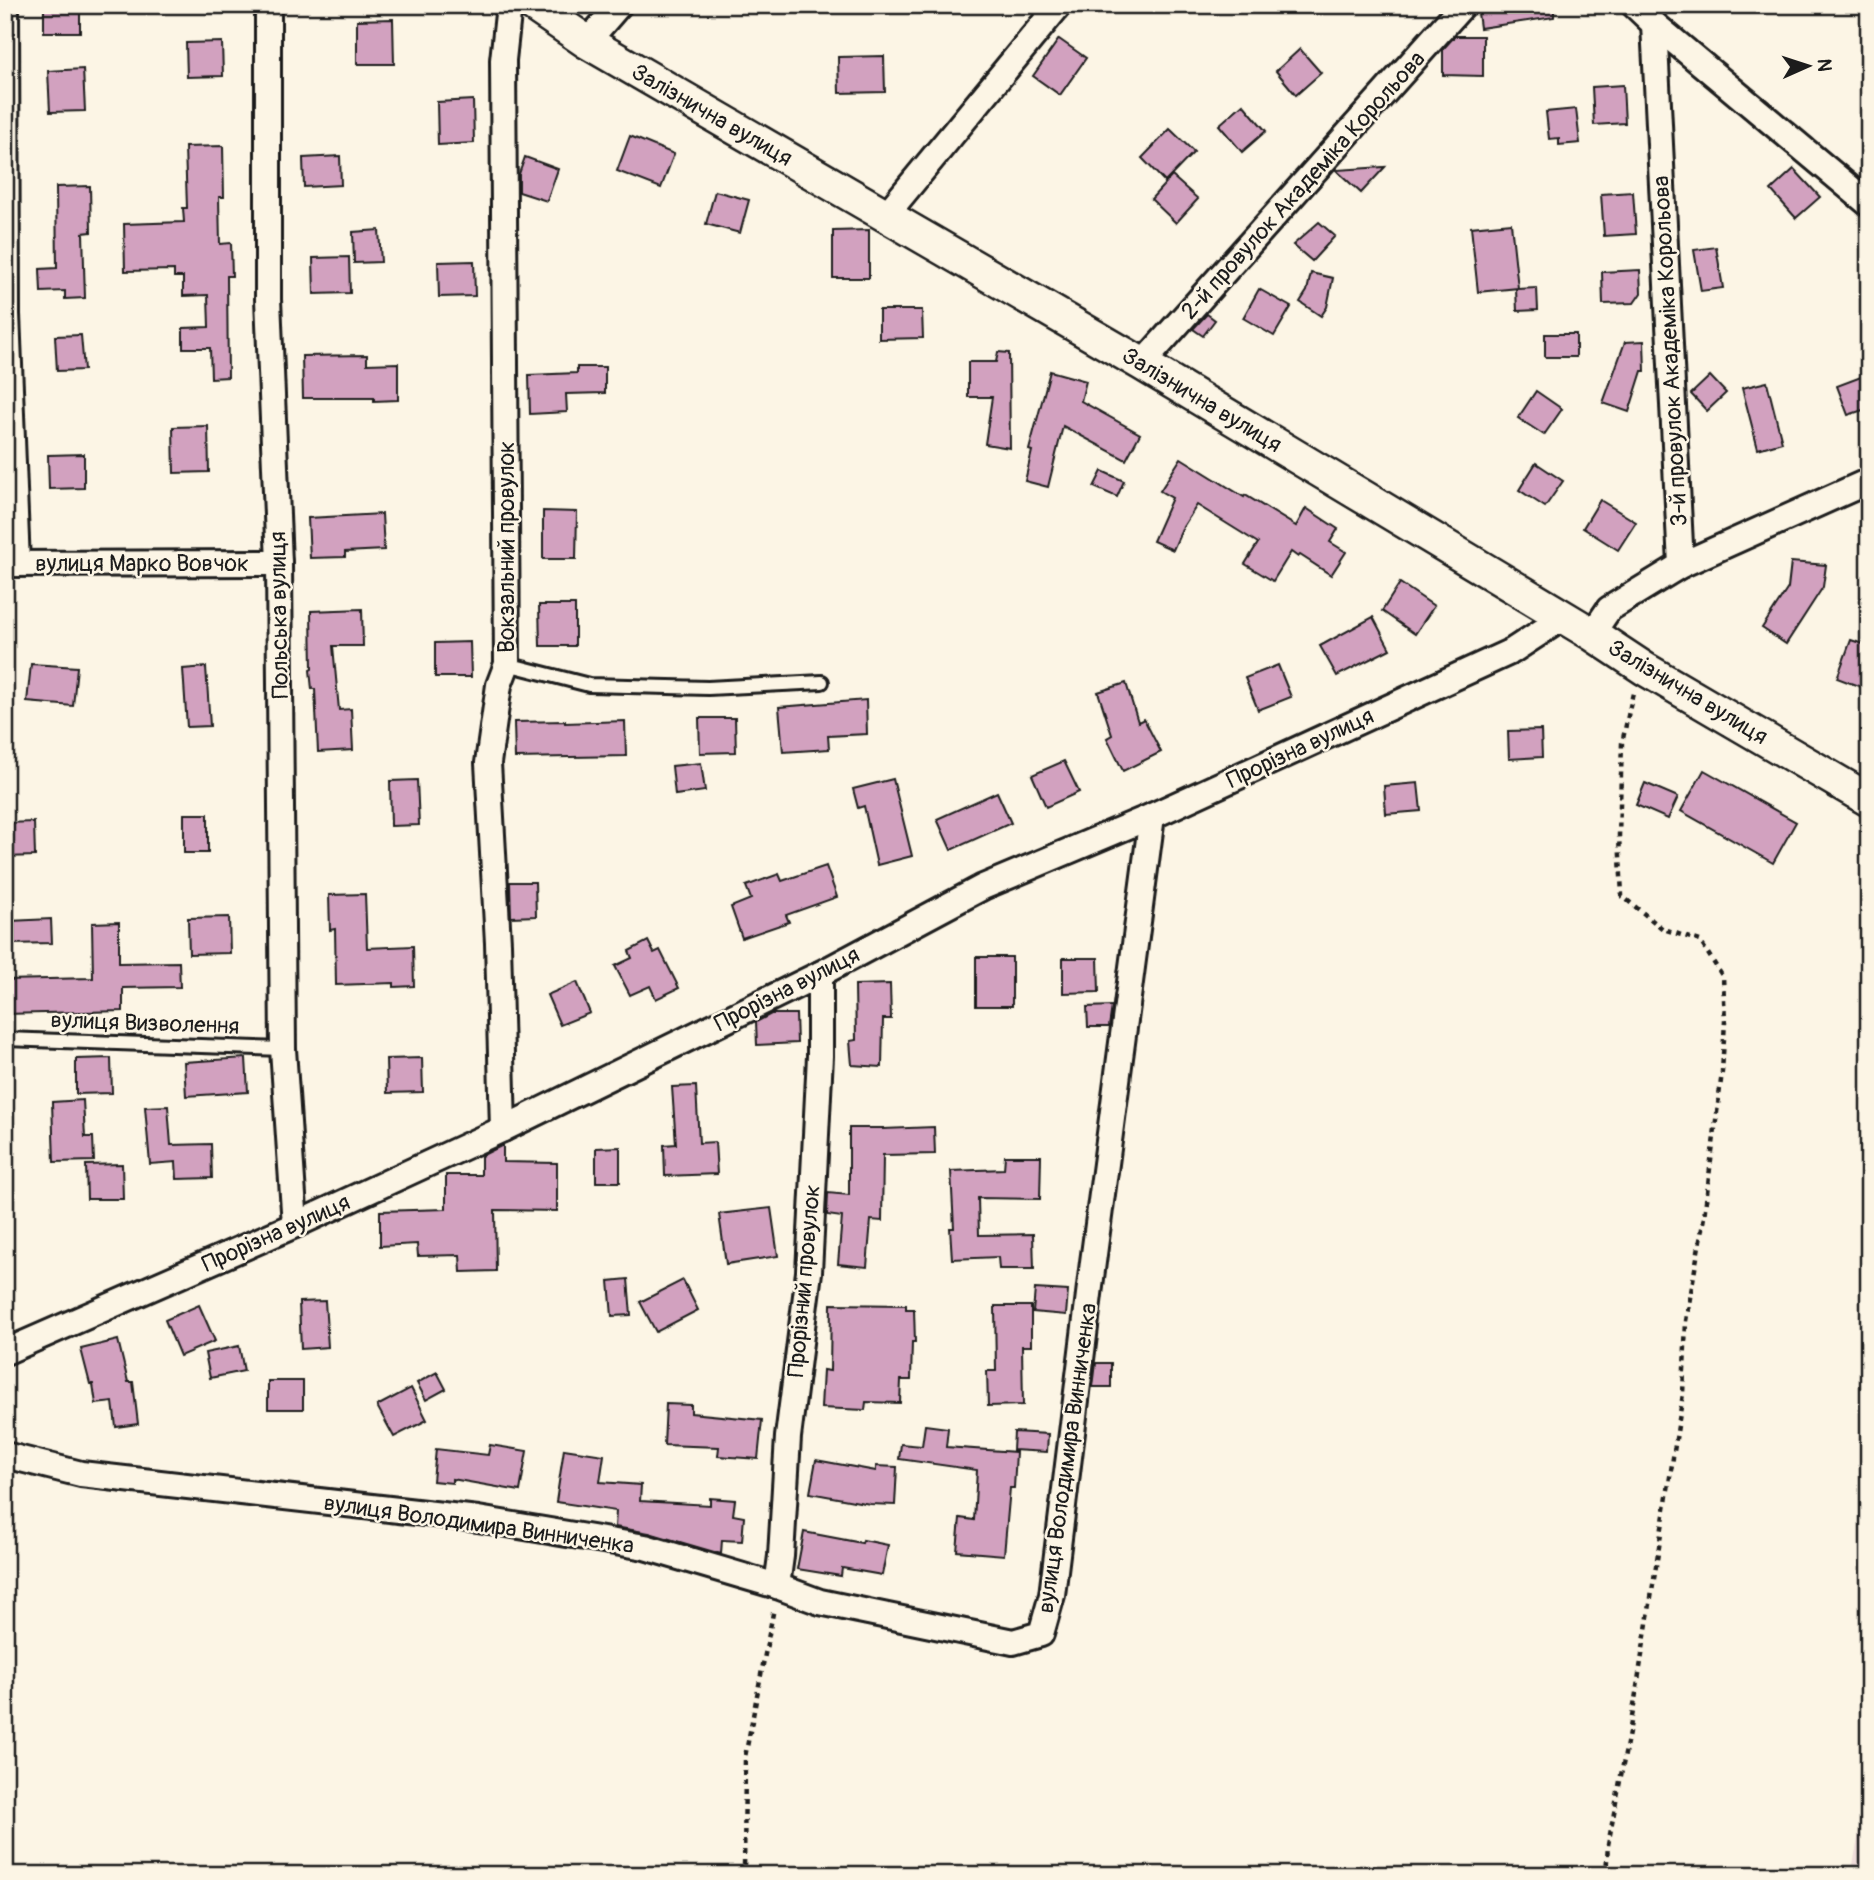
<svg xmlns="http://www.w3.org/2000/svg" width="1874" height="1880" viewBox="0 0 1874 1880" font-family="Pangolin,sans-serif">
  <rect width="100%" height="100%" fill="#fcf5e5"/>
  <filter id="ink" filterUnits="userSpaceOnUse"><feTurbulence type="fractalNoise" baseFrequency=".0143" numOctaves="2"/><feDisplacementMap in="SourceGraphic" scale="14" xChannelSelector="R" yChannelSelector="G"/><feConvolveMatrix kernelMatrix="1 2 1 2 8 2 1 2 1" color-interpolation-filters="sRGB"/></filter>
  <g filter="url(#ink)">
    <!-- built -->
    <path fill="#efdcda" d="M1869 1781V1875H1851Z"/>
    <!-- building -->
    <g fill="#d2a1bf" stroke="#1c1c1c" stroke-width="2">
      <rect x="44" y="5" width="36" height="27"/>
      <path d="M1477 5H1554V17L1480 28Z"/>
      <path d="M393 19 394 64H357V20Z"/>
      <path d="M1455 36H1483V76L1443 75V49Z"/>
      <path d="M1059 39 1086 58 1060 95 1033 76Z"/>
      <path d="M222 42 223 76 187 77 186 43Z"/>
      <path d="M1300 49 1321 73 1296 95 1276 71Z"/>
      <path d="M884 56 885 92 839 93 838 57Z"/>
      <path d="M83 69 85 111 50 112 48 71Z"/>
      <path d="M1623 85 1625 123 1594 125 1592 87Z"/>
      <path d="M473 100 474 143 438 145 437 102Z"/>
      <path d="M1243 104 1266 131 1242 152 1219 125Z"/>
      <path d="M1576 109 1580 143 1559 145V138L1549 139 1546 112Z"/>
      <path d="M1170 129 1194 152 1165 182 1142 158Z"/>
      <path d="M630 136 674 154 661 188 617 171Z"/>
      <path d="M223 146 224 197H219L220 244 231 243 232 276H227L228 377 211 378 210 348H183V328L209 327 208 295 183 296V277H174V270L125 271 124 224 184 222 183 208H187L185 147Z"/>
      <path d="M340 156 341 185 304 187 303 158Z"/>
      <path d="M525 157 558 169 547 201 519 192V174Z"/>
      <path d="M1385 167 1361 193 1336 170Z"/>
      <path d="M1794 169 1820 197 1796 218 1771 190Z"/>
      <path d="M1172 176 1198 199 1176 223 1151 199Z"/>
      <path d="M90 186 91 232 83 233 85 298 65 299V291L41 292 40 269 57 268 56 187Z"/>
      <path d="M715 191 749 200 740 233 706 224Z"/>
      <path d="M1633 192 1636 234 1604 236 1601 194Z"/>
      <path d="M1319 222 1335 236 1312 261 1293 245Z"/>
      <path d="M1511 223 1518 288 1478 292 1471 227Z"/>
      <path d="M379 230 381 262 354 263 353 232Z"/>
      <path d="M869 230V278H833V231Z"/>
      <path d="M1716 247 1723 288 1701 291 1694 250Z"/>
      <path d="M349 257 350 293 314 294 313 258Z"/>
      <path d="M474 261 475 296 439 297 438 262Z"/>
      <path d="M1640 270 1641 293 1634 303 1603 304 1602 272Z"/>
      <path d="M1311 273 1333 278 1327 307 1321 316 1300 302 1307 291Z"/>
      <path d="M1537 288 1538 310 1517 311 1516 289Z"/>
      <path d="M1259 289 1291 307 1274 336 1243 318Z"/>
      <path d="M879 310H922L923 338 879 339Z"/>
      <path d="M1207 314 1215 320 1203 336 1193 329Z"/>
      <rect x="1545" y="334" width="31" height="23"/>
      <path d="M81 335 84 370 57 371 55 336Z"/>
      <path d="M1644 341 1645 371H1642L1629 412 1603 403 1625 342Z"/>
      <path d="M998 352 1009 353 1010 448 985 444 992 397H968V362H996Z"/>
      <path d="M367 355V364L398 363V400L374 401V398H303L302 356Z"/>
      <path d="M577 367H605V393L566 394 567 412 530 414 529 375 577 373Z"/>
      <path d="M1050 371 1086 381 1081 401 1140 434 1126 460 1063 426 1048 487 1025 481 1032 451 1029 450Z"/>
      <path d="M1869 374V408L1848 415 1837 386Z"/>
      <path d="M1710 376 1726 393 1707 411 1691 394Z"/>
      <path d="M1767 382 1782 442 1758 449 1742 388Z"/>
      <path d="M1536 391 1562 409 1544 435 1518 418Z"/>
      <path d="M208 426 209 472 174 473 173 427Z"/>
      <path d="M84 454V488L49 489 48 455Z"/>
      <path d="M1181 458 1244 497 1245 495 1296 526 1306 508 1338 529 1330 542 1346 552 1331 575 1300 555 1298 557 1291 552 1273 581 1245 564 1258 543 1197 505 1183 527 1173 550 1153 541 1172 498 1160 491Z"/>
      <path d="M1536 463 1563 481 1545 507 1519 490Z"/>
      <path d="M1102 471 1124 481 1117 497 1094 487Z"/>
      <path d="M1600 500 1636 522 1618 550 1583 528Z"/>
      <path d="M543 511 577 512 576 559H543Z"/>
      <path d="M382 514 384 550 345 552V557L310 558 308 518Z"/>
      <path d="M1791 562 1826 565 1823 587 1786 644 1762 628 1788 588Z"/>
      <path d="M1400 583 1434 606 1415 634 1382 611Z"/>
      <path d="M539 605H575V646H540Z"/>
      <path d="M362 609 363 646H333L339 710 351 709 353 750 318 752 315 689H312L310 670 312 669 311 611Z"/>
      <path d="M1373 617 1390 649 1337 676 1320 646Z"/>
      <path d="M1851 640 1869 646V690L1837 678Z"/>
      <path d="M470 642 471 677H435V643Z"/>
      <path d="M31 664 77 667 73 706 27 702Z"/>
      <path d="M1278 665 1291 697 1258 710 1245 678Z"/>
      <path d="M206 667 210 726 187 727 183 669Z"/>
      <path d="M1126 683 1138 722 1144 719 1161 752 1123 771 1107 738 1112 735 1098 692Z"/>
      <path d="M866 700 867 734 828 736 829 749 783 752 779 707Z"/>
      <path d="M699 718H735L736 752 700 753Z"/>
      <path d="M565 721V723L625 721 626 756 515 758 514 722Z"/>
      <path d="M1541 730 1542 757 1509 759 1508 731Z"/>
      <path d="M1064 761 1079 792 1046 807 1032 775Z"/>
      <path d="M701 763 705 791 675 795 672 766Z"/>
      <path d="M1704 770 1796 822 1773 863 1681 811Z"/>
      <path d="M893 779 912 856 877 865 864 806 858 808 853 789Z"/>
      <path d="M417 780 419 825 391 826 390 781Z"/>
      <path d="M1418 783 1421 811 1386 814 1384 786Z"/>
      <path d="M1645 783 1678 797 1668 819 1636 805Z"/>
      <path d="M997 792 1011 823 951 850 937 819Z"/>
      <rect x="184" y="814" width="24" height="39"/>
      <path d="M34 822 35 856 5 857V823Z"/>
      <path d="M826 866 837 897 786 915 789 922 742 938 731 907 751 899 746 886 779 874 782 881Z"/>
      <path d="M510 882H535L536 916 511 917Z"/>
      <path d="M365 894 367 948 413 946 414 986 394 987V983L336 985 335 929 330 930 329 895Z"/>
      <path d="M229 917 230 953 189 954 188 918Z"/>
      <path d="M51 919 52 943 11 944 10 921Z"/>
      <path d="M119 922V963L179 962 180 987 123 988V1011L5 1014V980L93 978 92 923Z"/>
      <path d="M648 941 654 953 660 950 679 988 656 999 650 986 630 995 615 966 632 958 629 951Z"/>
      <rect x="976" y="957" width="36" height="49"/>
      <path d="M1063 958H1098L1099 992 1063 993Z"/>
      <path d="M577 982 590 1013 560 1025 547 995Z"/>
      <path d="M890 984 891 1019H883L882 1067 852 1065 850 1041 856 1040 855 985Z"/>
      <path d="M1112 1006 1109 1027H1088L1087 1007Z"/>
      <path d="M771 1014H796L797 1043 757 1045 756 1022Z"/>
      <path d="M111 1058 112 1093 76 1094V1059Z"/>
      <path d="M246 1058 248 1092 186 1096 184 1062Z"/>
      <path d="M422 1058 423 1092 387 1093 386 1059Z"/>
      <path d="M696 1086 699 1143 715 1142 717 1174 665 1176 664 1145 676 1144 672 1087Z"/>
      <path d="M83 1100 85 1137H93L94 1161 54 1162 52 1102Z"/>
      <path d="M168 1106 171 1145 211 1144 212 1178 177 1179 176 1162 150 1164 145 1107Z"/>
      <path d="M934 1127 935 1154 883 1155 882 1221 871 1220 867 1267 838 1264 842 1217 827 1215 828 1193 849 1195V1128H883V1129Z"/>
      <path d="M503 1145V1162L557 1163V1211L495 1210 496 1271 461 1272 460 1255 418 1256 417 1244 380 1246V1211L446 1209V1175H481V1156Z"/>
      <path d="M620 1147V1182H596V1148Z"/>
      <path d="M1005 1156H1041L1040 1199 978 1198 979 1235 1033 1234 1034 1269H999L998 1257 952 1259 950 1228H954L951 1171 1004 1169Z"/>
      <path d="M122 1164 123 1199H87L86 1165Z"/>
      <path d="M771 1208 778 1256 726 1264 719 1214Z"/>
      <path d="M628 1279 631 1315 612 1316 609 1281Z"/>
      <path d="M683 1280 698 1310 656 1332 640 1302Z"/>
      <path d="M1035 1289 1068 1291 1066 1315 1033 1312Z"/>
      <path d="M325 1301 328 1347 301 1349 299 1302Z"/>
      <path d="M831 1304 906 1305V1309H914L915 1342H912L911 1380H901L900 1403 866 1402 865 1410 821 1408 823 1370 830 1371Z"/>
      <path d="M199 1305 215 1341 180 1356 165 1320Z"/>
      <path d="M995 1306H1031V1346H1022L1023 1405 988 1406 987 1371H996Z"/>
      <path d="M118 1340 128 1382H133L138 1424 116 1427 113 1402 96 1404 93 1384H90L81 1349Z"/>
      <path d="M239 1346 244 1371 210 1378 205 1353Z"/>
      <path d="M1096 1363H1111V1387H1093Z"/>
      <path d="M437 1372 446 1389 426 1400 417 1383Z"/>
      <rect x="268" y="1381" width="35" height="28"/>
      <path d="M411 1388 427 1420 394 1437 377 1406Z"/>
      <path d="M666 1404 691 1405V1413L762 1420 758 1459 718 1456 719 1447 664 1445Z"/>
      <path d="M925 1425 948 1428 946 1447 1016 1452 1014 1488H1010L1004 1555 957 1551 960 1518 974 1520 977 1470 899 1459 901 1444 922 1446Z"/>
      <path d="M1014 1432 1048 1434 1047 1452 1013 1450Z"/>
      <path d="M490 1445 527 1451 520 1491 452 1479V1483L433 1481 436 1449 488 1455Z"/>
      <path d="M564 1449 604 1455 600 1482 641 1485 640 1501 710 1505V1498L735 1500 733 1515 744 1517 742 1541 722 1540 721 1554 649 1533 615 1527 616 1511 556 1502Z"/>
      <path d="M816 1460 876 1471V1466L897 1467 895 1505 870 1504 810 1493Z"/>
      <path d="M804 1532 862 1543 863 1540 888 1545 882 1575 842 1568 841 1576 797 1569Z"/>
    </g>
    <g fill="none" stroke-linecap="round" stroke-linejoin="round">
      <!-- service casing -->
      <g stroke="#1c1c1c" stroke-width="18">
        <g id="service">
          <path d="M507 664 589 685 708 688 822 682"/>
          <path d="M5 1039 283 1049"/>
        </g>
      </g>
      <!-- minor casing -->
      <g stroke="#1c1c1c" stroke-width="30">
        <g id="minor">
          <path d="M6 5 7 314 17 564"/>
          <path d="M268 5V299L279 563 283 1049 295 1225"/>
          <path d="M1634 5 1654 24 1869 204"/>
          <path d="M587 42 619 5"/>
          <path d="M885 216 1059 5"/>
          <path d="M1142 364 1463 5"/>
          <path d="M5 564 279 563"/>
          <path d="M1681 565 1869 481"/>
          <path d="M1592 634 1609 609 1681 565 1654 24"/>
          <path d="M503 1129 498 943 488 763 499 685 507 664 503 60 509 5"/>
          <path d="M5 1352 295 1225 503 1129 820 974 983 887 1152 816 1512 651 1564 617"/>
          <path d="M5 1455 81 1474 478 1519 645 1547 777 1586 820 1602 1013 1642 1041 1634 1052 1595 1093 1262 1152 816"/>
          <path d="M777 1586 781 1556 788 1437 809 1272 820 1056V974"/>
        </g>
      </g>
      <!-- tertiary casing -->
      <g stroke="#1c1c1c" stroke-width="37">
        <path id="tertiary" d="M533 5 587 42 1142 364 1592 634 1645 669 1869 800"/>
      </g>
      <!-- path -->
      <g stroke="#1c1c1c" stroke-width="4.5" stroke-dasharray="5 5" stroke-linecap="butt">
        <path d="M744 1875 745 1757 774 1608"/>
        <path d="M1606 1875 1608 1845 1634 1706 1683 1394 1686 1321 1704 1217 1722 1072 1725 1021 1723 977 1700 941 1663 929 1622 896 1619 836 1622 743 1633 693"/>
      </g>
      <!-- service -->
      <use href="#service" stroke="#fcf5e5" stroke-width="12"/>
      <!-- minor -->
      <use href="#minor" stroke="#fcf5e5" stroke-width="24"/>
      <!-- tertiary -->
      <use href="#tertiary" stroke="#fcf5e5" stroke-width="32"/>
    </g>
  </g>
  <g text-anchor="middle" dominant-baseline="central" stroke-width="5" stroke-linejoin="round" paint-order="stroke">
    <!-- street labels -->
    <g font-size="23" fill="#1c1c1c" stroke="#fcf5e5">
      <text transform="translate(712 115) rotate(30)">Залізнична вулиця</text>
      <text transform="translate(1303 185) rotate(-48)">2-й провулок Академіка Корольова</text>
      <text transform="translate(1670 351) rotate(-93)">3-й провулок Академіка Корольова</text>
      <text transform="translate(1202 400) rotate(31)">Залізнична вулиця</text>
      <text transform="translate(506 547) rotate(-90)">Вокзальний провулок</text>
      <text x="142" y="563">вулиця Марко Вовчок</text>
      <text transform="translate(279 615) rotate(-91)">Польська вулиця</text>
      <text transform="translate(1688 692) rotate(31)">Залізнична вулиця</text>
      <text transform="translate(1300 748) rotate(-25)">Прорізна вулиця</text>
      <text transform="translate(787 989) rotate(-27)">Прорізна вулиця</text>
      <text transform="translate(145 1023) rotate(2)">вулиця Визволення</text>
      <text transform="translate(276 1233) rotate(-24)">Прорізна вулиця</text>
      <text transform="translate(804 1281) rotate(-85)">Прорізний провулок</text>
      <text transform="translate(1067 1458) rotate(-82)">вулиця Володимира Винниченка</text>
      <text transform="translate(479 1524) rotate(8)">вулиця Володимира Винниченка</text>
    </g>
  </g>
  <!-- margin -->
  <rect width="1874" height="1880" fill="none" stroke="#fcf5e5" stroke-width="28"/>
  <rect x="14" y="14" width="1846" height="1852" fill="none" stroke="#1c1c1c" stroke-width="2.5" filter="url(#ink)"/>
  <!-- north arrow -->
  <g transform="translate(1808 66) rotate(87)" stroke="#fcf5e5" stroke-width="5" paint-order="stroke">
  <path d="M0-5L12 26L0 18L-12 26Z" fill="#1c1c1c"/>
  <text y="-10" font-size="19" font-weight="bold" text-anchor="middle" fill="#1c1c1c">N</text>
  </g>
</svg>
